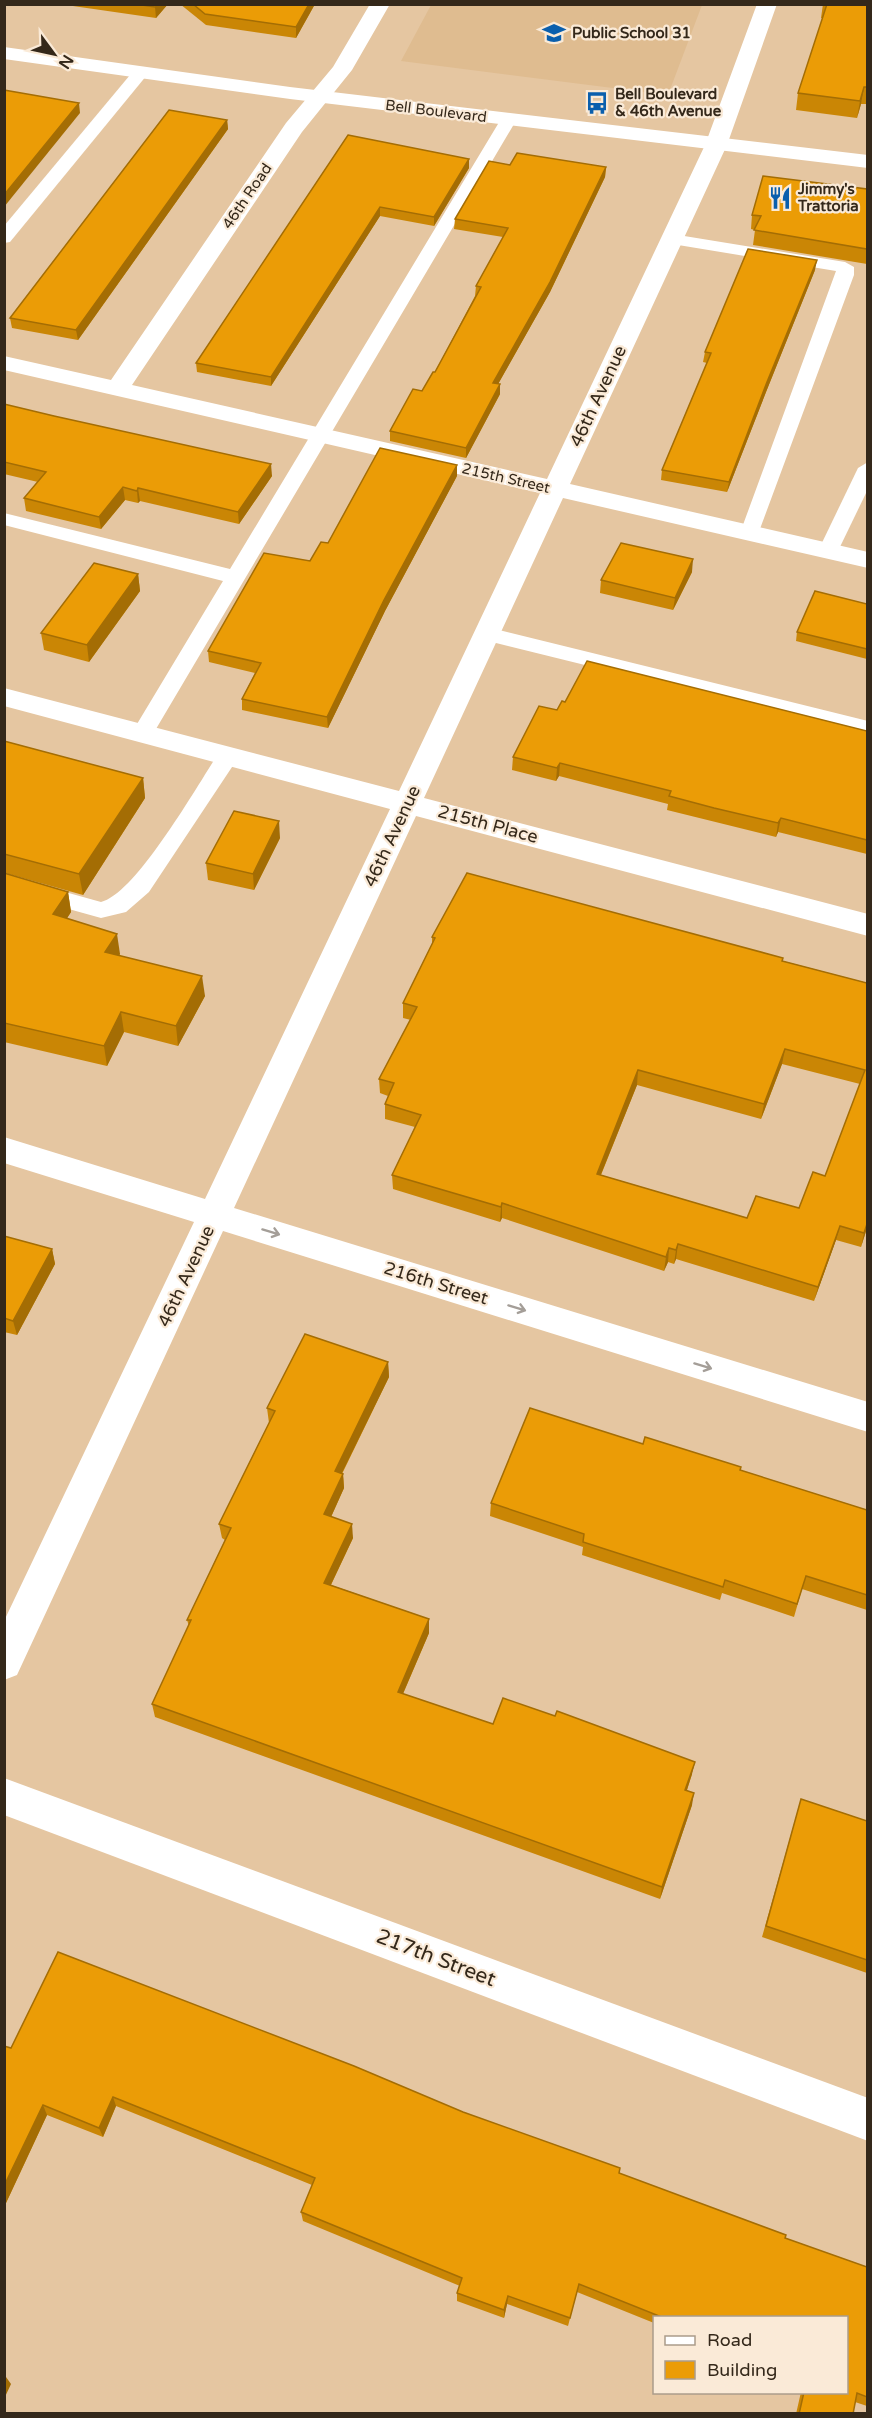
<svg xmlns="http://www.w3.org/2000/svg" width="872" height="2418" viewBox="0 0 872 2418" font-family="'Varela Round',sans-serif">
  <rect width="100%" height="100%" fill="#e5c6a1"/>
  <!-- built -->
  <path fill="#dfbc90" d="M431 5V4L702 5 668 95 401 61Z"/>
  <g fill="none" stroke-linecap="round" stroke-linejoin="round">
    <!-- service -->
    <g fill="#fff" fill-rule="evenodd">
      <path d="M141 67 149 72 147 75 10 242 4 243V226L135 69Z"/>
      <path d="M509 114 517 119 153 734 150 739 142 741 134 739 131 734 223 581 4 525V513L230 569 501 119Z"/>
      <path d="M672 234 845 262 854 267V275L757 537H743L740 533 836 271 666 243 663 239Z"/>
      <path d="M868 462V489L838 551 835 555H821L818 551 858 468Z"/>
      <path d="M487 627 868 721V735L480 639 477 634 480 629Z"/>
      <path d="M228 749 236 751 239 756 236 761 149 892 126 912 101 918 4 891V875L101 902C136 894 198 784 220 751Z"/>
    </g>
    <!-- minor -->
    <g fill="#fff" fill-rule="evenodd">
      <path d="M370 4H390L352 70 302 132 132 385 547 479 705 145 757 4H777L727 145 570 484 868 552V568L563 498 424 798 868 914V936L416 816 234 1208 868 1402V1432L223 1231 17 1675 4 1680V1621L194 1222 4 1163V1137L205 1199 390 809 4 706V688L399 791 540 493 4 370V356L111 380 286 123 333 67Z"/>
      <path d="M4 1778 868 2098V2141L4 1815Z"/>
    </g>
    <!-- tertiary -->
    <path fill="#fff" fill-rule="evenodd" d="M4 47 290 87 868 155V168L290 99 4 59Z"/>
  </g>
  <!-- wall -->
  <g fill="#ca8605" fill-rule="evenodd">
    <path d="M59 4H168L156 18Z"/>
    <path d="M180 4H315L296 38 206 25Z"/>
    <path d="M823 4H867V104H861L857 118 796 110 798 93 823 18H821Z"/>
    <path d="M227 120 228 129 78 340 12 328 10 318Z"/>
    <path d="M348 135 469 168 434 226 380 216 271 386 197 372 196 363Z"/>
    <path d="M510 165 606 167 605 177 550 292 498 384H500V394L466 458 390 441V431L422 391 435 372 475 296 476 286 503 237 454 229 455 219Z"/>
    <path d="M867 189V264L753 245 755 230 751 229 752 215Z"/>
    <path d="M815 270 766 392 727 492 661 480 662 470 707 363 703 362 705 352Z"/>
    <path d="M4 404 272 476 239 524 140 501 138 503 125 500 101 529 26 511 24 498 38 482 4 474Z"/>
    <path d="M457 476 385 611 328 728 242 710V699L255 673 209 662 208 651 310 561 328 543Z"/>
    <path d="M692 572 673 610 600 593 601 580Z"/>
    <path d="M138 574 140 591 89 662 44 650 41 633Z"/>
    <path d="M867 604V659L796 641 797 632Z"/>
    <path d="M565 702 867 731V854L778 832 776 837 667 810 668 804 559 776 556 781 512 770 513 757Z"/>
    <path d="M4 741 143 778 145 798 83 895 5 873Z"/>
    <path d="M280 838 254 890 208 880 206 863Z"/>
    <path d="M4 873 68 892 71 912 67 918 120 954 119 955 205 996 178 1046 124 1032 107 1066 4 1042Z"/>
    <path d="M432 937 783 961 867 983V1228L861 1247 836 1240 814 1301 676 1259 674 1264 668 1262 664 1271 502 1218 500 1222 393 1189 392 1175 415 1127 385 1119V1104L388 1096 380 1093 379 1079 411 1020 403 1018V1003L432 944ZM782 1064 860 1084 825 1176 799 1208 747 1218 601 1175 637 1085 761 1119Z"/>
    <path d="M4 1236 52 1249 55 1264 17 1335 4 1332Z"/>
    <path d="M388 1362 389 1377 342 1474H343L344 1488 331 1517 353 1538 331 1585 429 1619V1633L403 1694 493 1724 692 1774 687 1790 692 1805 660 1899 155 1717 152 1704 189 1626 187 1620 225 1540 222 1538 219 1524 269 1423 267 1408Z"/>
    <path d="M643 1444 740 1470 867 1510V1610L802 1589 794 1617 722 1593 720 1600 582 1555 583 1547 490 1516 491 1503Z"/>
    <path d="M801 1799 867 1821V1973L762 1937Z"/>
    <path d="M4 2046 11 2048 463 2112 785 2238 867 2267V2406L855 2402 853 2414H796L801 2392H846V2318H654V2323L577 2292 568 2326 507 2304 504 2318 457 2301V2293L460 2286 303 2221 301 2212 312 2185 116 2106 103 2137 47 2115 6 2203 4 2202Z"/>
  </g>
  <!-- shaded-wall -->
  <g fill="#a46d04">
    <path d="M158 4H168L156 18 155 7Z"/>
    <path d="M309 4H315L296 38V27Z"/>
    <path d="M864 87 861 104 857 118 860 101Z"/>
    <path d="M79 103 80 113 4 207V195Z"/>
    <path d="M227 120 228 129 78 340 76 330Z"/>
    <path d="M469 159V168L434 226V217Z"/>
    <path d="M606 167 605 177 550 292 493 393V383Z"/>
    <path d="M380 207V216L271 386V377Z"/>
    <path d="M817 260 815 270 766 392 727 492 729 482 767 382Z"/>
    <path d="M500 384V394L466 458V448Z"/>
    <path d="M271 464 272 476 239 524 238 512Z"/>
    <path d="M457 465V476L385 611 328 728 327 717 384 600Z"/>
    <path d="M123 487 125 500 101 529 99 517Z"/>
    <path d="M138 488 140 501 138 503 137 491Z"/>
    <path d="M693 559 692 572 673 610 675 598Z"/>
    <path d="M138 574 140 591 89 662 87 645Z"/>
    <path d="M560 763 559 776 556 781 557 768Z"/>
    <path d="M143 778 145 798 83 895 79 874Z"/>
    <path d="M781 818 778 832 776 837 778 823Z"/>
    <path d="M279 821 280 838 254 890 253 874Z"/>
    <path d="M68 892 71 912 57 934 53 914Z"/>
    <path d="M117 934 120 954 108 972 105 952Z"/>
    <path d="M202 976 205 996 178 1046 176 1026Z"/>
    <path d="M121 1012 124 1032 107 1066 104 1046Z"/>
    <path d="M785 1049 782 1064 761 1119 764 1104Z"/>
    <path d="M638 1070 637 1085 595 1189 597 1174Z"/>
    <path d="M502 1203V1218L500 1222 501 1207Z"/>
    <path d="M867 1224V1228L861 1247 864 1233Z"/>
    <path d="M840 1226 836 1240 814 1301 818 1287Z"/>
    <path d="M678 1244 676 1259 674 1264 676 1250Z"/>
    <path d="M669 1248 668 1262 664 1271 666 1257Z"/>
    <path d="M52 1249 55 1264 17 1335 13 1321Z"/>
    <path d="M388 1362 389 1377 336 1485 335 1471Z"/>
    <path d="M343 1474 344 1488 326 1528 324 1514Z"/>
    <path d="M352 1524 353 1538 325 1597 324 1583Z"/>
    <path d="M429 1619V1633L398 1705V1692Z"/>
    <path d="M695 1762 692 1774 683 1802 685 1790Z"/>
    <path d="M694 1793 692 1805 660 1899 662 1887Z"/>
    <path d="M113 2097 116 2106 103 2137 99 2128Z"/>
    <path d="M43 2105 47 2115 6 2203 4 2200V2186Z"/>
    <path d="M508 2296 507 2304 504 2318V2310Z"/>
    <path d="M6 2377 11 2384 4 2399V2380Z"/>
  </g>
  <!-- building -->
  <g fill="#eb9c06" stroke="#a46d04" stroke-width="1.5" fill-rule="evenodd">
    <path d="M135 4H158L155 7Z"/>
    <path d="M193 4H309L296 27 205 14Z"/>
    <path d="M827 4H867V87H864L860 101 798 93Z"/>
    <path d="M4 90 79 103 4 195Z"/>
    <path d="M169 110 227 120 76 330 10 318Z"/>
    <path d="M348 135 469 159 434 217 380 207 271 377 196 363Z"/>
    <path d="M517 153 606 167 550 282 493 383 500 384 466 448 390 431 413 389 422 391 433 372H435L481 287 476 286 508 228 455 219 489 161 510 165Z"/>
    <path d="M763 176 867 189V249L754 230 761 216 752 215Z"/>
    <path d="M748 249 817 260 767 382 729 482 662 470 711 353 705 352Z"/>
    <path d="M4 404 54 416 271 464 238 512 138 488 137 491 123 487 99 517 24 498 46 472 4 462Z"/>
    <path d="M380 448 457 465 384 600 327 717 242 699 261 663 208 651 264 553 310 561 321 542 328 543Z"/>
    <path d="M621 543 693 559 675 598 601 580Z"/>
    <path d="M94 563 138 574 87 645 41 633Z"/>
    <path d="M815 591 867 604V649L797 632Z"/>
    <path d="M587 661 867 731V840L781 818 778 823 714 808 669 796 671 791 560 763 557 768 513 757 539 706 557 710 562 701 565 702Z"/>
    <path d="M4 741 143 778 79 874 4 854Z"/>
    <path d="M234 811 279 821 253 874 206 863Z"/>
    <path d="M4 873 68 892 53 914 117 934 105 952 202 976 176 1026 121 1012 104 1046 4 1023Z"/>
    <path d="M467 873 783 958 782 961 867 983V1224L864 1233 840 1226 818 1287 678 1244 676 1250 669 1248 666 1257 502 1203 501 1207 392 1175 421 1115 385 1104 394 1083 379 1079 417 1007 403 1003 435 938 432 937ZM785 1049 865 1070 825 1176 813 1172 799 1208 756 1196 747 1218 597 1174 638 1070 764 1104Z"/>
    <path d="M4 1236 52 1249 13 1321 4 1318Z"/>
    <path d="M305 1334 388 1362 335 1471 343 1474 324 1514 352 1524 324 1583 429 1619 398 1692 493 1724 503 1698 555 1716 557 1711 695 1762 685 1790 694 1793 662 1887 152 1704 191 1620H187L231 1528 219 1524 275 1411 267 1408Z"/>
    <path d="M530 1408 643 1444 645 1437 741 1467 740 1470 867 1510V1595L806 1576 797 1604 725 1580 723 1587 583 1542 584 1534 491 1503Z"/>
    <path d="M801 1799 867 1821V1960L766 1926Z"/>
    <path d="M58 1952 354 2066 463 2112 620 2168 619 2173 786 2235 785 2238 867 2267V2397L857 2393 853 2414H799L804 2392H846V2318H664L579 2284 570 2318 508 2296 504 2310 457 2293 462 2278 301 2212 315 2178 113 2097 99 2128 43 2105 4 2186V2046L11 2048Z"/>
  </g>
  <!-- one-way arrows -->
  <defs><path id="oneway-shaft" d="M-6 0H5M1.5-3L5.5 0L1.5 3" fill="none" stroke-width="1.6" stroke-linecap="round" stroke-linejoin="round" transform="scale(1.5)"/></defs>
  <g stroke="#a49e98">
    <use href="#oneway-shaft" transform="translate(271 1232) rotate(17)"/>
    <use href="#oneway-shaft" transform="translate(517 1308) rotate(17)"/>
    <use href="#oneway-shaft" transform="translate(703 1366) rotate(17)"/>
  </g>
  <!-- icons -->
  <defs>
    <g id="school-bare" transform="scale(1.8)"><path d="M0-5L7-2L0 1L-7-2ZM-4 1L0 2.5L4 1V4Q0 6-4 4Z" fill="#0a5fad" stroke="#faead7" stroke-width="2.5" paint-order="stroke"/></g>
    <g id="bus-bare" transform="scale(1.8)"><path d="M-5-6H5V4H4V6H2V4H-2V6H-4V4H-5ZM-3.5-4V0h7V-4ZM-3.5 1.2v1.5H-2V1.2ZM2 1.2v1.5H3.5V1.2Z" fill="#0a5fad" stroke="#faead7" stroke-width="2.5" paint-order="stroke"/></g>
    <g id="restaurant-bare" transform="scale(1.8)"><path d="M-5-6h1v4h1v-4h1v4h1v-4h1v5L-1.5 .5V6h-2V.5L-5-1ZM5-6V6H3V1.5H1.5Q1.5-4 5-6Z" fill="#0a5fad" stroke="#faead7" stroke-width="2.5" paint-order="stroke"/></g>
  </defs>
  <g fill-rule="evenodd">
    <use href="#school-bare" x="554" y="33"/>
    <use href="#bus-bare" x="597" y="103"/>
    <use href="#restaurant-bare" x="780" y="198"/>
  </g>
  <g text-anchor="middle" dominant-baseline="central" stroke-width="4.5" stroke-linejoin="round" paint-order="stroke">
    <!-- far-poi labels -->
    <g font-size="15" font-weight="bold" fill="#34281a" stroke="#faead7" text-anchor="start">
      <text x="572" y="33">Public School 31</text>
      <text x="615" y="94">Bell Boulevard<tspan x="615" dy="17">&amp; 46th Avenue</tspan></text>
      <text x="798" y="189">Jimmy's<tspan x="798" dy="17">Trattoria</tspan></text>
    </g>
    <!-- far-street labels -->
    <g font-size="15" fill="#34281a" stroke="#faead7">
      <text transform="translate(436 111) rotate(7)">Bell Boulevard</text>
      <text transform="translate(247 196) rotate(-56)">46th Road</text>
      <text transform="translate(506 478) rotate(13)">215th Street</text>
    </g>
    <!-- street labels -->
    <g font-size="18" fill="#34281a" stroke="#faead7">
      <text transform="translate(598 396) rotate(-65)">46th Avenue</text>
      <text transform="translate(488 824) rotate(15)">215th Place</text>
      <text transform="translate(392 836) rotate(-65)">46th Avenue</text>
      <text transform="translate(186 1276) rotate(-65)">46th Avenue</text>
      <text transform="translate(436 1283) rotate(17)">216th Street</text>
    </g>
    <!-- near-street labels -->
    <g font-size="21" fill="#34281a" stroke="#faead7">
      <text transform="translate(436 1958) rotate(21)">217th Street</text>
    </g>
  </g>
  <!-- border -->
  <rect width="872" height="2418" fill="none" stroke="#34281a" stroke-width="12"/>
  <!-- legend -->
  <rect x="653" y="2316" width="195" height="78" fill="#faead7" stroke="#ab9c8b" stroke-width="1.5"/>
  <rect x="665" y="2336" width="30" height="9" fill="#ffffff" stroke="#ab9c8b" stroke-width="1.5"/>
  <text x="707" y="2346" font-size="18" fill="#34281a">Road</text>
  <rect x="665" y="2361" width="30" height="18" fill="#eb9c06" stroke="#ab9c8b" stroke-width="1.5"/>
  <text x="707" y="2376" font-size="18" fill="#34281a">Building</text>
  <!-- north arrow -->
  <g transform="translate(54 54) rotate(123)" stroke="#faead7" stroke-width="4.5" paint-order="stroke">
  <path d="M0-4.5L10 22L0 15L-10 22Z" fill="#34281a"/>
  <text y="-9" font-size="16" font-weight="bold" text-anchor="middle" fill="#34281a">N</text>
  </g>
</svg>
